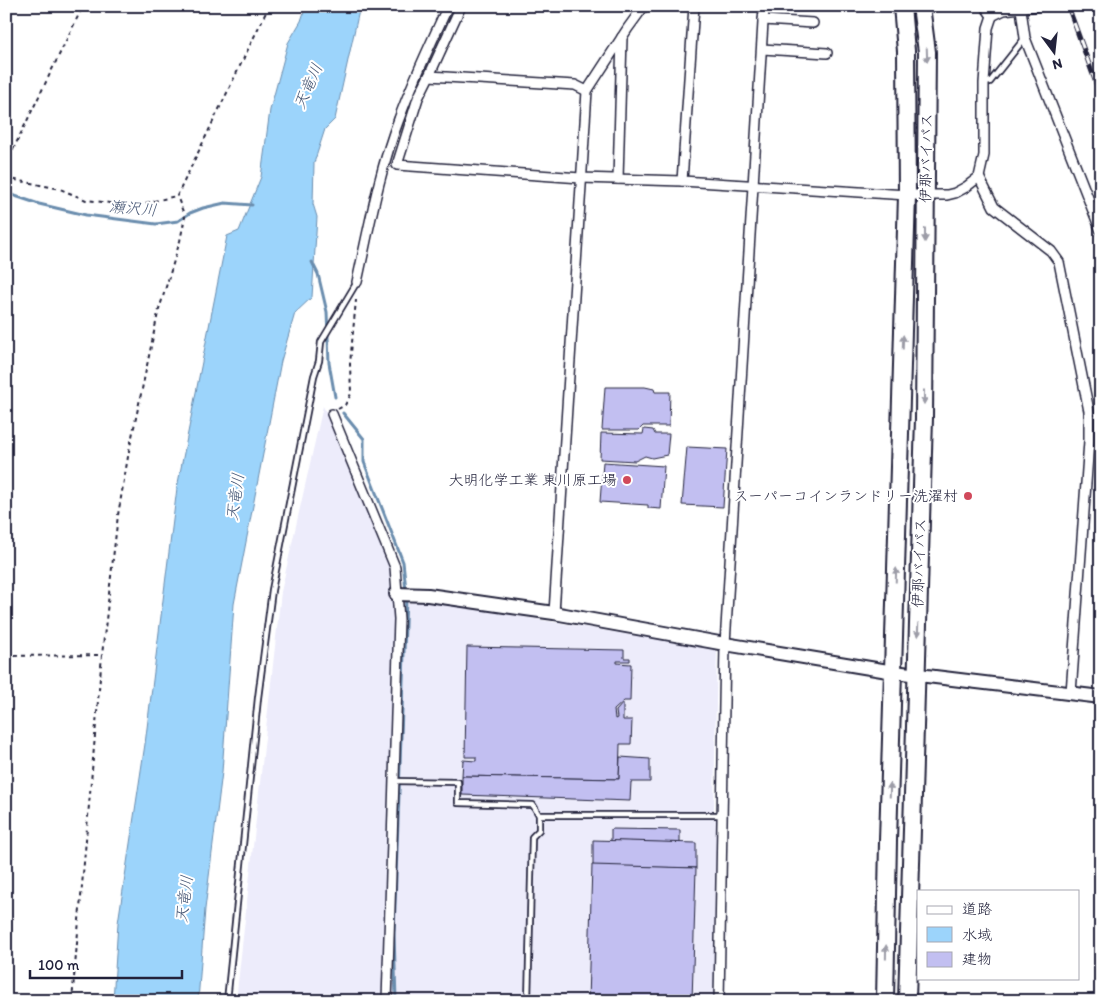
<svg xmlns="http://www.w3.org/2000/svg" width="1107" height="1007" viewBox="0 0 1107 1007" font-family="Itim,'Klee One',sans-serif">
  <rect width="100%" height="100%" fill="#fff"/>
  <filter id="ink" filterUnits="userSpaceOnUse"><feTurbulence type="fractalNoise" baseFrequency=".02" numOctaves="2"/><feDisplacementMap in="SourceGraphic" scale="10" xChannelSelector="R" yChannelSelector="G"/><feConvolveMatrix kernelMatrix="1 2 1 2 8 2 1 2 1" color-interpolation-filters="sRGB"/></filter>
  <g filter="url(#ink)">
    <!-- built -->
    <path fill="#edecfb" d="M323 406 399 568 402 601 412 603 414 600 481 610 717 649 714 811 716 819 720 823 716 1001H236L281 592Z"/>
    <!-- water -->
    <path fill="#9cd4fb" stroke="#6b8dae" d="M306 6H360L335 119 325 129 314 163 313 204 317 217 312 297 295 313 281 361 234 604 222 772 205 909 198 1001H113L118 923 145 744 177 488 227 236 239 231 261 177 270 110 288 43 301 21Z"/>
    <g fill="none" stroke-linecap="round" stroke-linejoin="round">
      <!-- stream -->
      <g stroke="#6b8dae" stroke-width="3">
        <path d="M6 193 39 204 86 215 156 224 178 221 190 213 203 208 225 203 252 205"/>
        <path d="M312 262 318 274 327 312 329 363 335 397"/>
        <path d="M343 413 364 439V462L403 562 406 590"/>
        <path d="M396 1001 394 933 406 597"/>
      </g>
    </g>
    <!-- building -->
    <g fill="#c2bff1" stroke="#22223b">
      <path d="M605 387H645L654 389 655 392H670L669 426H643L639 430H602Z"/>
      <path d="M644 429 653 430 655 434H669L667 455 652 458 645 456 635 461 600 459 601 433 643 434Z"/>
      <path d="M687 447 727 449 723 507 682 505Z"/>
      <path d="M603 462 664 466 661 509 648 508V505L600 502Z"/>
      <path d="M467 647 624 650V658H630V661H617V663L631 664 630 701H624L614 710 615 719 617 718 616 711 623 703V720H632L631 744H620L619 779 462 776 463 760 476 761V757H465Z"/>
      <path d="M620 757 650 759V782H631L630 801 462 795V776L619 779Z"/>
      <path d="M611 829 680 830V843L611 841Z"/>
      <path d="M593 840 696 843V868L593 866Z"/>
      <path d="M592 865 696 868 692 1001H588Z"/>
    </g>
    <g fill="none" stroke-linecap="round" stroke-linejoin="round">
      <!-- lane casing -->
      <g stroke="#22223b" stroke-width="8">
        <g id="lane">
          <path d="M984 83 990 82 1024 39"/>
          <path d="M394 781 458 782V803L533 805 539 815H722"/>
          <path d="M227 1001 258 698 272 590 314 376 319 361 321 342 357 282"/>
          <path d="M528 1001 532 837 539 830V815"/>
        </g>
      </g>
      <!-- street casing -->
      <g stroke="#22223b" stroke-width="12">
        <g id="street">
          <path d="M1021 9 1025 38 1101 231"/>
          <path d="M992 16 1004 10 1037 6"/>
          <path d="M763 20 813 23"/>
          <path d="M762 49 827 53"/>
          <path d="M429 76 461 6"/>
          <path d="M587 91 575 85 429 76 418 98 397 165 581 178 682 181 907 195H947L955 193 966 187 979 177 984 155V83L988 28 992 16 985 6"/>
          <path d="M979 177 994 207 1051 251 1059 262 1089 411V441L1071 693"/>
          <path d="M618 179 622 37"/>
          <path d="M682 181 694 6"/>
          <path d="M357 282C369 228 379 171 399 119 413 80 431 43 448 6"/>
          <path d="M332 414 395 567 399 619 387 1001"/>
          <path d="M554 613 587 91 628 28 644 6"/>
          <path d="M719 1001 725 644 764 6"/>
        </g>
      </g>
      <!-- secondary casing -->
      <g stroke="#22223b" stroke-width="16">
        <path id="secondary" d="M396 594 428 595 554 613 725 644 894 672 1101 697"/>
      </g>
      <!-- highway casing -->
      <g stroke="#22223b" stroke-width="20">
        <g id="highway">
          <path d="M885 1001 888 841 907 195 906 51 902 6"/>
          <path d="M907 1001 924 418 927 52 921 6"/>
        </g>
      </g>
      <!-- path -->
      <g stroke="#22223b" stroke-width="2" stroke-dasharray="4 4" stroke-linecap="butt">
        <path d="M6 164 83 6"/>
        <path d="M6 178 60 189 86 200 133 206 176 196"/>
        <path d="M338 409 345 405 351 394 350 364 356 300"/>
        <path d="M6 656 102 655"/>
        <path d="M72 1001 102 655 118 515 129 451 158 313 180 241 185 217 177 196 269 6"/>
      </g>
      <!-- lane -->
      <use href="#lane" stroke="#fff" stroke-width="4.5"/>
      <!-- street -->
      <use href="#street" stroke="#fff" stroke-width="9"/>
      <!-- secondary -->
      <use href="#secondary" stroke="#fff" stroke-width="12"/>
      <!-- highway -->
      <use href="#highway" stroke="#fff" stroke-width="16"/>
      <!-- rail casing -->
      <g stroke="#22223b" stroke-width="5">
        <path id="rail" d="M1068 6 1101 97"/>
      </g>
      <!-- rail -->
      <use href="#rail" stroke="#fff" stroke-width="3" stroke-dasharray="9" stroke-linecap="butt"/>
    </g>
    <!-- one-way arrows -->
    <defs><path id="oneway-solid" d="M-6-.8H1V-3.2L6.5 0L1 3.2V.8H-6Z" transform="scale(1.25)"/></defs>
    <g fill="#9c9ca7">
      <use href="#oneway-solid" transform="translate(927 55) rotate(88)"/>
      <use href="#oneway-solid" transform="translate(925 235) rotate(90)"/>
      <use href="#oneway-solid" transform="translate(903 342) rotate(-88)"/>
      <use href="#oneway-solid" transform="translate(924 397) rotate(90)"/>
      <use href="#oneway-solid" transform="translate(896 575) rotate(-88)"/>
      <use href="#oneway-solid" transform="translate(918 630) rotate(92)"/>
      <use href="#oneway-solid" transform="translate(890 790) rotate(-88)"/>
      <use href="#oneway-solid" transform="translate(886 952) rotate(-89)"/>
    </g>
  </g>
  <!-- markers -->
  <g fill="#d1495b" stroke="#fff" stroke-width="2">
    <circle cx="627" cy="480" r="5"/>
    <circle cx="968" cy="496" r="5"/>
  </g>
  <g text-anchor="middle" dominant-baseline="central" stroke-width="4" stroke-linejoin="round" paint-order="stroke">
    <!-- street labels -->
    <g font-size="15" fill="#22223b" stroke="#fff">
      <text transform="translate(926 158) rotate(-89)">伊那バイパス</text>
      <text transform="translate(919 563) rotate(-88)">伊那バイパス</text>
    </g>
    <!-- poi labels -->
    <g font-size="15" fill="#22223b" stroke="#fff" text-anchor="end">
      <text x="617" y="480">大明化学工業 東川原工場</text>
      <text x="958" y="496">スーパーコインランドリー洗濯村</text>
    </g>
    <!-- water labels -->
    <g font-size="16" font-style="italic" fill="#475775" stroke="#fff">
      <text transform="translate(308 86) rotate(-66)">天竜川</text>
      <text transform="translate(133 208) rotate(5)">瀬沢川</text>
      <text transform="translate(235 497) rotate(-82)">天竜川</text>
      <text transform="translate(184 899) rotate(-83)">天竜川</text>
    </g>
  </g>
  <!-- margin -->
  <rect width="1107" height="1007" fill="none" stroke="#fff" stroke-width="25"/>
  <rect x="12" y="12" width="1082" height="982" fill="none" stroke="#22223b" stroke-width="2" filter="url(#ink)"/>
  <!-- legend -->
  <rect x="917" y="890" width="162" height="90" fill="#ffffff" stroke="#a7a7b1"/>
  <rect x="927" y="906" width="25" height="8" fill="#ffffff" stroke="#a7a7b1"/>
  <text x="962" y="914" font-size="15" fill="#22223b">道路</text>
  <rect x="927" y="927" width="25" height="15" fill="#9cd4fb" stroke="#a7a7b1"/>
  <text x="962" y="940" font-size="15" fill="#22223b">水域</text>
  <rect x="927" y="952" width="25" height="15" fill="#c2bff1" stroke="#a7a7b1"/>
  <text x="962" y="964" font-size="15" fill="#22223b">建物</text>
  <!-- north arrow -->
  <g transform="translate(1054 52) rotate(165)" stroke="#ffffff" stroke-width="4" paint-order="stroke">
  <path d="M0-4L9 19L0 12L-9 19Z" fill="#22223b"/>
  <text y="-8" font-size="14" font-weight="bold" text-anchor="middle" fill="#22223b">N</text>
  </g>
  <!-- scale -->
  <path d="M30 970v8h152v-8" fill="none" stroke="#22223b" stroke-width="2.5"/>
  <text x="38" y="970" font-size="15" fill="#22223b" stroke="#ffffff" stroke-width="4" paint-order="stroke">100 m</text>
</svg>
